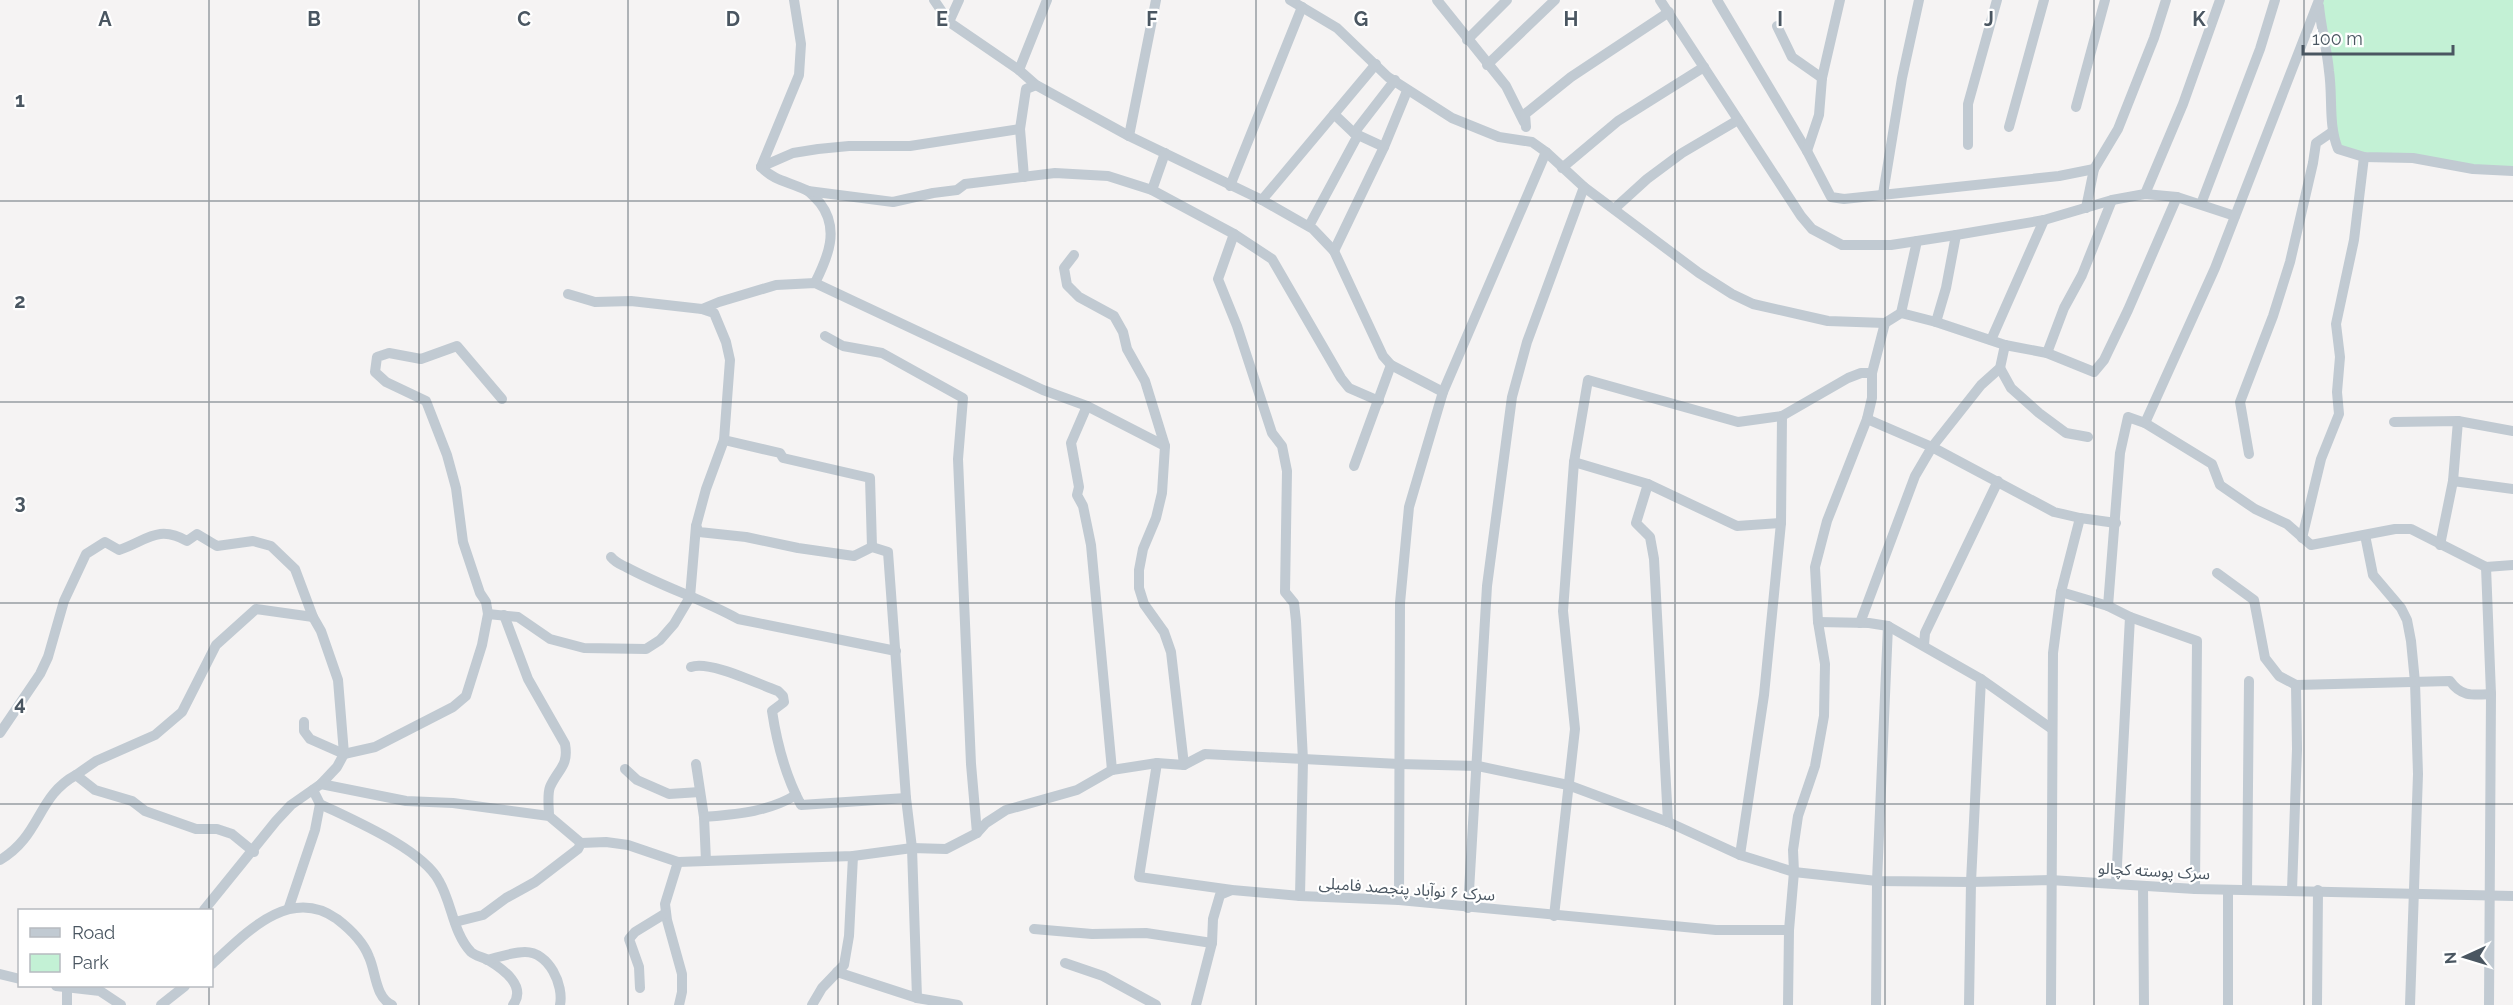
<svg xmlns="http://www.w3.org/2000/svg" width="2513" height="1005" viewBox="0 0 2513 1005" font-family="Raleway,'Noto Sans Arabic',sans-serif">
  <rect width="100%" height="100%" fill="#f5f3f3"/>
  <!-- green -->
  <path fill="#c3f1d5" d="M2319 0H2513V171L2338 149Z"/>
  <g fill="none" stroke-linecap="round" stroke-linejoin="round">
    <!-- street -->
    <g stroke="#c1cad2" stroke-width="10">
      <path d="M934 0 949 22 1019 70 1036 85 1129 136 1262 200 1313 229 1334 251 1383 356 1391 365 1443 392"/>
      <path d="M1290 0 1337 28 1388 77 1452 118 1499 137 1532 142 1546 152 1584 187 1699 273 1732 294 1753 304 1828 321 1885 323 1901 313 1936 322 2005 345 2047 353 2094 372 2104 360 2128 310 2177 197"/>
      <path d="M1437 0 1506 86 1524 122"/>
      <path d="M1660 0 1801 216 1812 229 1842 245H1891L1956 235 2044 220 2112 200 2145 194 2177 197 2235 216"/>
      <path d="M1717 0 1807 151 1831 197 1844 199 2059 176 2094 169"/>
      <path d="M2319 6C2321 28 2327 49 2329 71 2333 98 2328 124 2338 149L2364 157 2413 158 2473 169 2513 171"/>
      <path d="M949 22 959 0"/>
      <path d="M1777 26 1792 57 1822 78"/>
      <path d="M1467 40 1507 0"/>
      <path d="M1487 65 1555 0"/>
      <path d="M1019 70 1047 0"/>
      <path d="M2076 107 2105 0"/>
      <path d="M1334 114 1354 133"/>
      <path d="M1526 127 1525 114 1571 77 1669 12"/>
      <path d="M2009 127 2044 0"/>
      <path d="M1358 135 1384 147"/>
      <path d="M1129 136 1156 0"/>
      <path d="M1968 145V104L1997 0"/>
      <path d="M1807 151 1819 115 1822 78 1840 0"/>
      <path d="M761 167 793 153 818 149 849 146H910L1020 129"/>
      <path d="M761 167 799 75 801 44 794 0"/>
      <path d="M761 167C776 182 788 181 806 190 811 192 816 199 820 203 840 229 828 257 815 283"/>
      <path d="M1562 168 1618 121 1704 67"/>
      <path d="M1024 177 1020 129 1026 89 1036 85"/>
      <path d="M1230 186 1302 7"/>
      <path d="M1152 190 1165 153"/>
      <path d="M808 191 893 202 933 193 957 190 965 184 1055 173 1108 176 1152 190 1234 234 1272 259 1341 378 1349 388 1379 401"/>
      <path d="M1883 194 1902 78 1919 0"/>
      <path d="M2145 194 2183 104 2220 0"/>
      <path d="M1262 200 1376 64"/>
      <path d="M2201 204 2260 49 2275 0"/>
      <path d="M2086 208 2094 169 2118 129 2154 38 2166 0"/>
      <path d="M1614 209 1647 179 1682 153 1738 120"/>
      <path d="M1309 226 1358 135 1354 133 1395 80"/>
      <path d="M1234 234 1218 279 1237 326 1272 433 1282 446 1287 471 1285 592 1294 603 1296 621 1303 760 1300 896"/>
      <path d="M1334 251 1384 147 1407 91"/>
      <path d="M1074 255 1064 268 1067 285 1079 297 1114 316 1123 332 1127 349 1145 381 1165 446 1162 493 1156 518 1143 549 1139 570V588L1144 604 1164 632 1171 652 1184 765"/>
      <path d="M702 309 719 302 776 285 815 283 1043 390 1087 406 1165 446"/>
      <path d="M1901 313 1917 241"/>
      <path d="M1936 322 1946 288 1956 235"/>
      <path d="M825 336 843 346 882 353 963 398 958 459 971 764 977 833"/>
      <path d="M1991 340 2044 220"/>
      <path d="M2047 353 2064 308 2082 275 2112 200"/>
      <path d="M2000 368 2011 388 2039 413 2066 433 2088 437"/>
      <path d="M1087 406 1071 443 1079 487 1077 495 1083 506 1091 545 1112 770"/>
      <path d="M1867 419 1932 447 2054 512 2080 518 2116 523"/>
      <path d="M2394 422 2458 421 2513 431"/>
      <path d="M2145 423 2215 268 2319 0"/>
      <path d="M724 440 780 453 783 458 870 478 872 547"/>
      <path d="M2249 454 2240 402 2273 316 2290 262 2313 163 2316 143 2332 132"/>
      <path d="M1574 462 1648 484 1737 526 1781 523"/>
      <path d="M1354 466 1391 365"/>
      <path d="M2453 481 2513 489"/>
      <path d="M1648 484 1636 523 1650 537 1654 559 1668 822"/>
      <path d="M696 526 699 532 746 537 798 548 854 556 872 547 888 552 906 798 912 848 917 998"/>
      <path d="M2365 535 2373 575 2401 608 2407 620 2411 641 2415 682 2418 774 2410 1005"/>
      <path d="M2302 538 2321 459 2339 414 2337 392 2340 357 2336 324 2354 240 2364 157"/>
      <path d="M2440 545 2453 481 2458 421"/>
      <path d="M611 557C616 563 620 564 626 567 663 587 702 599 738 619L896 651"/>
      <path d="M2486 567 2491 694 2489 1005"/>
      <path d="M2217 573 2254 600 2265 658 2279 676 2296 685 2450 681C2461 697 2473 695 2491 694"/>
      <path d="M2061 592 2108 606 2130 617 2197 641 2195 889"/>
      <path d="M2108 606 2120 453 2128 417 2145 423 2212 464 2220 485 2255 509 2287 524 2311 545 2395 529H2411L2486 567 2513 565"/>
      <path d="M488 614 518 617 550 639 584 648 646 649 660 640 674 624 690 597 696 526 706 489 724 440 730 360 726 342 714 313 702 309 631 301 595 302 568 294"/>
      <path d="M504 615 528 679 565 744C569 766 558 769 550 787 547 795 549 807 549 816"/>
      <path d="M1818 622 1869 623 1888 626 1981 679 2052 729"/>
      <path d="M1860 623 1915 476 1932 447 1981 385 2000 368 2005 345"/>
      <path d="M1924 645 1925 633 1998 481"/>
      <path d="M691 667C709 660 758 684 778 691L783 696 784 702 772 711C777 744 785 775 801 805L906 798"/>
      <path d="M304 722V731L310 739 344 754 375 747 453 707 466 696 482 645 488 614 486 602 480 593 463 542 456 488 447 455 426 401 386 382 375 372 377 357 389 353 421 359 457 346 502 399"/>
      <path d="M0 733 40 674 48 657 64 601 86 554 105 542 119 550C146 541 158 524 187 541L197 534 217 546 253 541 271 546 295 569 313 617 321 631 338 680 344 754 337 767 321 784 291 805 276 821 204 910"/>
      <path d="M1157 763 1139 877 1232 890 1300 896 1399 900 1716 930H1789"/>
      <path d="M696 764 704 817 706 861"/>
      <path d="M625 769 637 780 669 794 700 792"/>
      <path d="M76 775 96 761 155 735 182 712 216 645 256 609 313 617"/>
      <path d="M321 784 406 801 453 803 549 816 581 843"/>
      <path d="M313 790 320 804C353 820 422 849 439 881 452 903 453 933 471 952 475 956 483 957 488 960 503 969 527 986 513 1005"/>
      <path d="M704 817C737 814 768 812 796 795"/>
      <path d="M1740 855 1764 695 1781 523 1782 416"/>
      <path d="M0 860C41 836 37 796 76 775L95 790 132 801 145 811 196 829H217L232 834 254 852"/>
      <path d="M678 862 665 904 667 920 682 974V992L679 1005"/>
      <path d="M2116 884 2130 617"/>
      <path d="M2143 886 2144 1005"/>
      <path d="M2247 890 2249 681"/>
      <path d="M2292 890 2297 749 2296 685"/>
      <path d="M1399 900 1400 603 1409 507 1443 392 1546 152"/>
      <path d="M289 907 315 830 320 804"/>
      <path d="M1468 908 1487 586 1512 397 1527 342 1584 187"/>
      <path d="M1554 916 1575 729 1563 611 1574 462 1588 380 1738 422 1782 416 1848 378 1861 373H1872"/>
      <path d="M455 922 483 915 506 898 535 882 578 849 581 843 606 842 628 845 678 862 853 856 912 848 946 849 977 833 986 823 1006 810 1077 790 1112 770 1157 763 1184 765 1205 754 1399 764 1478 766 1568 785 1668 822 1740 855 1794 872 1877 881 1971 882 2050 880 2195 889 2513 896"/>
      <path d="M1034 929 1092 934 1146 933 1212 943"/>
      <path d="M487 960C499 957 513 952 525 952 549 952 564 985 560 1005"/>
      <path d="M1065 963 1103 976 1156 1005"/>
      <path d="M212 964C245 934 289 885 337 919 350 929 363 941 369 957 376 972 375 997 392 1005"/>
      <path d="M837 972 917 998 958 1005"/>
      <path d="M0 974 20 979"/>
      <path d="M56 986 100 991 121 1005"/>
      <path d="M67 987V1005"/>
      <path d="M640 988 639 967 629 939 635 932 666 913"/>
      <path d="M161 1005 185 986"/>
      <path d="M812 1005 822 988 844 965 849 936 853 856"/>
      <path d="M1196 1005 1212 943 1213 919 1220 895 1232 890"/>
      <path d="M1788 1005 1789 930 1794 872 1793 850 1798 816 1815 766 1824 716 1825 664 1818 622 1815 567 1827 521 1867 419 1872 398V373L1885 323"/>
      <path d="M1876 1005 1877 881 1888 626"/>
      <path d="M1969 1005 1971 882 1981 679"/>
      <path d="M2051 1005 2053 653 2061 592 2080 518"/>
      <path d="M2228 1005V890"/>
      <path d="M2317 1005 2318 890"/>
    </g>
  </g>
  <!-- grid -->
  <path fill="none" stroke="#4a5661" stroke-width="1.5" stroke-opacity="0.55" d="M209 0V910M419 0V1005M628 0V1005M838 0V1005M1047 0V1005M1256 0V1005M1466 0V1005M1675 0V1005M1885 0V1005M2094 0V1005M2304 0V1005M0 201H2513M0 402H2513M0 603H2513M0 804H2513M209 986V1005"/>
  <g text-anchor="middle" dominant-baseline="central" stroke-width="4.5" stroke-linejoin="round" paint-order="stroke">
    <!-- street labels -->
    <g font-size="16" fill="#4a5661" stroke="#fff">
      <text transform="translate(2154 871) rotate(3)">سرک پوسته کچالو</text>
      <text transform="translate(1407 889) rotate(4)">سرک ۶ نوآباد پنجصد فامیلی</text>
    </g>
  </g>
  <g font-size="20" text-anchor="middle" font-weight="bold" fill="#4a5661" stroke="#fff" stroke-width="4.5" stroke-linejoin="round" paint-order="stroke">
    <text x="105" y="26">A</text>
    <text x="314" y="26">B</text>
    <text x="524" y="26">C</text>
    <text x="733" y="26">D</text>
    <text x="942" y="26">E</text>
    <text x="1152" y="26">F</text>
    <text x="1361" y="26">G</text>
    <text x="1571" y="26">H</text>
    <text x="1780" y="26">I</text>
    <text x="1989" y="26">J</text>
    <text x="2199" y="26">K</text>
    <text x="20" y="107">1</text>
    <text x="20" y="308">2</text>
    <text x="20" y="509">3</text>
    <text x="20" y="710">4</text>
  </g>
  <!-- legend -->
  <rect x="18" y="909" width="195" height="78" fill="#ffffff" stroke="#b7bbc0" stroke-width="1.5"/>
  <rect x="30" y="928" width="30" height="9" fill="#c1cad2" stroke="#b7bbc0" stroke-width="1.5"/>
  <text x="72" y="939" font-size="18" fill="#4a5661">Road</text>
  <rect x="30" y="954" width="30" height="18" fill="#c3f1d5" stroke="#b7bbc0" stroke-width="1.5"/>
  <text x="72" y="969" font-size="18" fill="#4a5661">Park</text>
  <!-- north arrow -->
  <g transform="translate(2465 957) rotate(266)" stroke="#ffffff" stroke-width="4.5" paint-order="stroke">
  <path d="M0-4.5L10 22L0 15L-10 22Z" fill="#4a5661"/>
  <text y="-9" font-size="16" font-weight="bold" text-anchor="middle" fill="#4a5661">N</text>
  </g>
  <!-- scale -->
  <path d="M2303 45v9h150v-9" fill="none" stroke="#4a5661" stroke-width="3"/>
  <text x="2312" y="45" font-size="18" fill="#4a5661" stroke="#ffffff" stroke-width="4.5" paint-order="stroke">100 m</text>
</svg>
